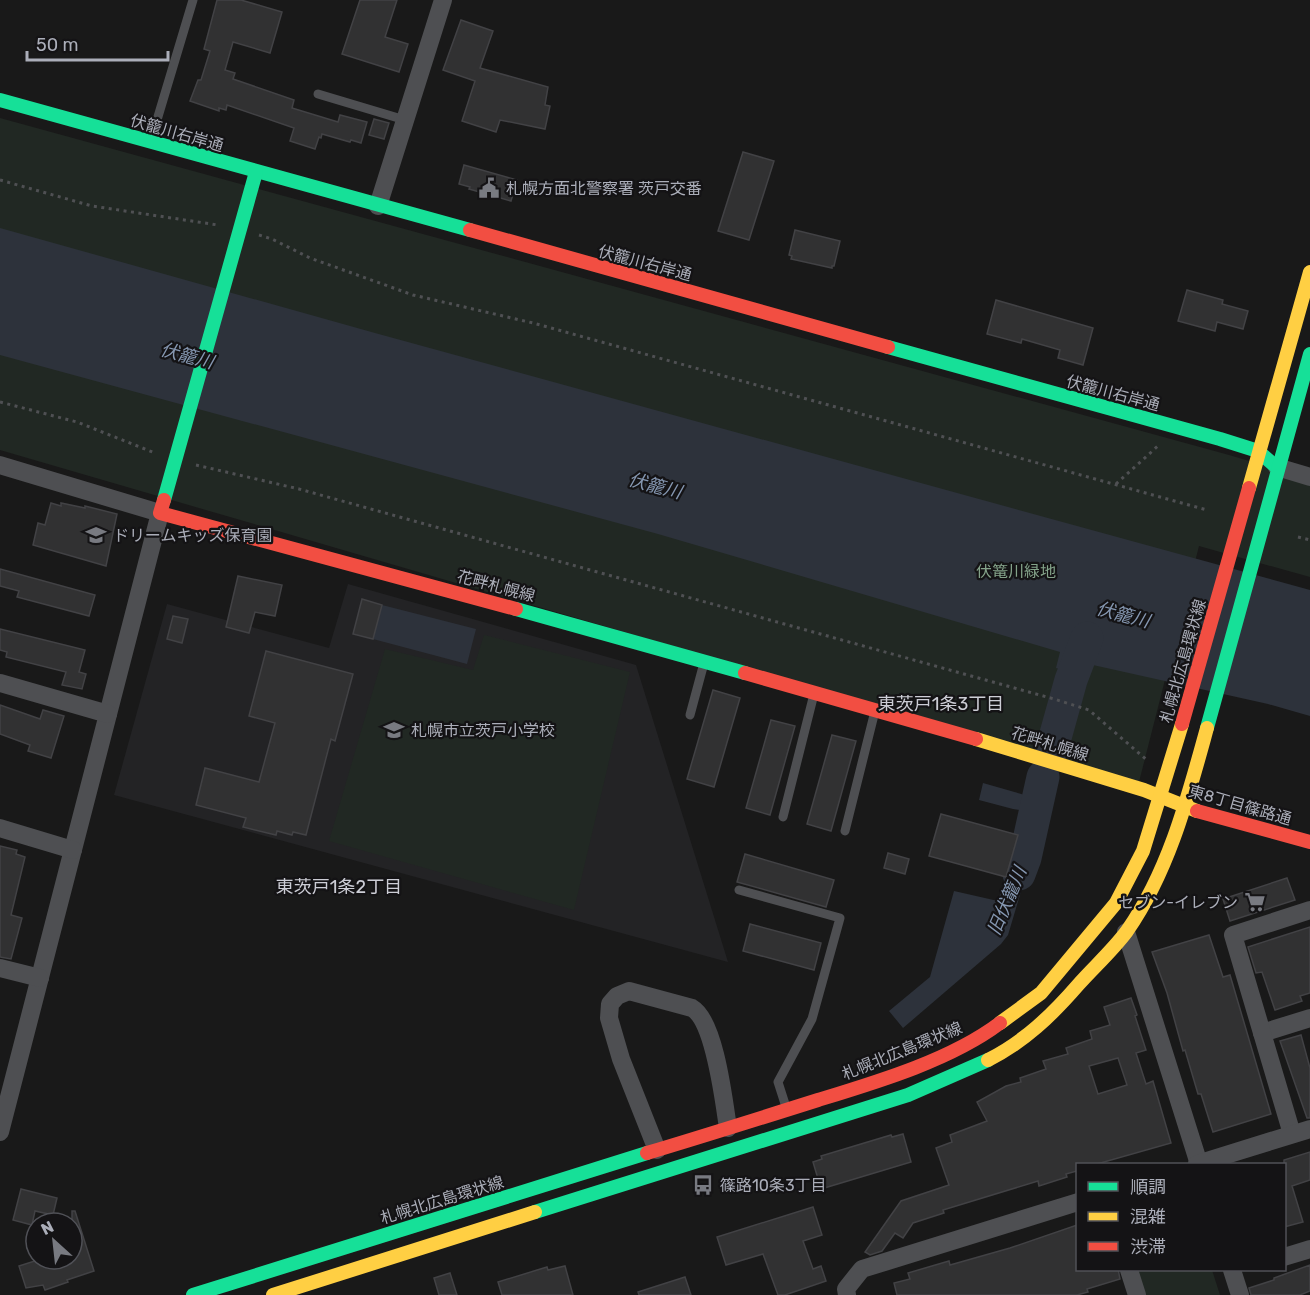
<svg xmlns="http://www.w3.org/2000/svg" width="1310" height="1295" viewBox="0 0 1310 1295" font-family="Rubik,'Noto Sans JP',sans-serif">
  <rect width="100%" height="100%" fill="#191919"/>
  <!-- built -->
  <path fill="#232325" d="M348 584 636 665 728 962 114 795 167 604 329 648Z"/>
  <!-- green -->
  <g fill="#212823">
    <path d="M0 118 1229 455 1310 479V577L1199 546 1139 782 0 450Z"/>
    <path d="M484 635 630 672 574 910 329 841 385 649 473 670Z"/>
    <path d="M1137 1270H1212L1220 1295H1145Z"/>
  </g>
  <!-- water -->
  <g fill="#2d323b">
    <path d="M0 228 375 333 1310 590V716L1268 704 1093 665 1089 677 1082 676 1080 682 1061 677 1063 670 1056 668 1060 652 658 534 0 355Z"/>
    <path d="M382 605 476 629 467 664 373 639Z"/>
    <path d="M1052 712 1070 717 1059 753 1041 748Z"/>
    <path d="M983 783 1028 796 1031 784 1049 789 1043 813 1013 809 979 800Z"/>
    <path d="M1020 827 1039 831 1008 935 1001 944 903 1028 889 1011 930 977 954 891 998 901Z"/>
  </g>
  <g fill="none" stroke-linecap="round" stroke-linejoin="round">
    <!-- river -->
    <g stroke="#2d323b" stroke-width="33">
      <path d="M1051 752 1071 680 1087 638"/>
      <path d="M1019 874 1025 858 1043 777"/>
    </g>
  </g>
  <!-- building -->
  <g fill="#313132" stroke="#424245" stroke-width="1.5" fill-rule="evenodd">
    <path d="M217 0H241L282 12 270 53 233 42 225 70 235 73 233 79 294 100 292 108 338 122 340 115 367 122 361 143 351 140 350 142 322 134 321 138 319 137 315 149 290 141 294 128 227 105 226 110 219 108V111L190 101 198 80H201L210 51 204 49Z"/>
    <path d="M360 0H397L385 37 408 44 399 72 342 54Z"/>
    <path d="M461 20 493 31 480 68 548 87 545 105 550 106 545 129 500 120 496 132 462 121 475 81 443 70Z"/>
    <path d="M374 119 389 123 384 139 369 135Z"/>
    <path d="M743 152 774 161 749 240 718 231Z"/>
    <path d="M464 165 517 180 511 201 469 189 470 187 459 184Z"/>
    <path d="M795 230 840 241 834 266H832V268L791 259 792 256 789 255Z"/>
    <path d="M1187 290 1223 300 1222 304 1248 311 1243 329 1217 322 1215 331 1178 321Z"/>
    <path d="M996 300 1093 328 1083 365 1058 358 1060 350 1022 339 1021 343 987 334Z"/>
    <path d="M51 503 61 506V503L85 508V506L117 514 106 566 33 545 38 523 45 525Z"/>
    <path d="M0 569 95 595 89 616 17 597 19 591 0 586Z"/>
    <path d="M238 576 282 585 275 616 255 612 249 633 226 627Z"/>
    <path d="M362 599 382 605 373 639 353 634Z"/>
    <path d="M173 616 188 619 182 643 167 639Z"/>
    <path d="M0 629 85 650 79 672 86 674 82 689 62 685 66 672 6 657 7 652 0 650Z"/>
    <path d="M266 651 353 674 335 741 331 739 306 835 293 832 292 835 277 831 276 835 243 827 246 818 196 805 205 768 259 782 275 723 249 716Z"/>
    <path d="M713 690 740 698 714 787 687 779Z"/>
    <path d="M0 705 40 719 43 710 64 716 51 758 28 751 30 745 0 734Z"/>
    <path d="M771 720 795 726 770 815 746 808Z"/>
    <path d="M832 735 856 741 831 831 807 824Z"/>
    <path d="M941 814 1018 835 1006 877 929 856Z"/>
    <path d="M0 846 17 850 16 854 25 857 11 915 22 918 11 959 0 957Z"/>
    <path d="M888 853 909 859 905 874 884 868Z"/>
    <path d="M745 854 834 880 826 907 737 882Z"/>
    <path d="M1287 878 1295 900 1230 921 1223 899Z"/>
    <path d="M750 924 821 943 814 970 743 951Z"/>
    <path d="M1310 927V993L1300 996 1302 1001 1275 1010 1262 972 1256 973 1248 947Z"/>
    <path d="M1209 935 1223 977 1230 975 1271 1114 1213 1132 1201 1094H1198L1185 1050 1183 1051 1167 993 1152 952Z"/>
    <path d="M1131 998 1137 1015 1135 1016 1146 1050 1136 1053 1146 1084 1153 1081 1171 1143 1097 1164H1077V1171L1066 1174 1067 1177 1039 1186 1038 1181 943 1210 944 1213 913 1223 903 1238 895 1233 882 1251 870 1255 865 1252 901 1201 949 1185 936 1148 952 1142 950 1135 987 1121 977 1102 1006 1086 1021 1082 1020 1078 1046 1069 1043 1061 1068 1054 1066 1048 1092 1039 1090 1031 1110 1025 1104 1007ZM1118 1058 1127 1085 1098 1094 1089 1066Z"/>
    <path d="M1301 1035 1310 1068V1118H1307L1280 1041Z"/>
    <path d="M903 1134 911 1162 821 1189 813 1162 822 1159 821 1156 891 1135 892 1137Z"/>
    <path d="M1310 1152V1180L1292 1186 1303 1222 1284 1227V1160Z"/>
    <path d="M21 1189 57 1198 53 1215 35 1211 32 1225 13 1220Z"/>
    <path d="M813 1207 822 1235 803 1241 813 1269 821 1266 826 1281 785 1295H778L763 1254 726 1265 717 1237Z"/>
    <path d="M72 1211H75L94 1271 67 1280 68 1282 45 1290 43 1285 26 1288 19 1266 41 1259H72Z"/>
    <path d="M1077 1225V1269H1118L1120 1279 1087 1289 1088 1292 1077 1295H897L894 1283 910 1279 908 1273 949 1261 950 1265 1010 1248Z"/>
    <path d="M1310 1265V1291L1300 1295H1251L1249 1288 1274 1280V1278Z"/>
    <path d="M565 1266 573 1295H502L498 1282 547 1267 548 1270Z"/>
    <path d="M450 1273 457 1295H439L434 1278Z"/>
    <path d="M685 1277 691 1295H639L638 1292Z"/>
  </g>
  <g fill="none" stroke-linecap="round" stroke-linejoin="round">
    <!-- path -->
    <g stroke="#4f5053" stroke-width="3" stroke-dasharray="3 4.5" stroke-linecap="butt">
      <path d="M0 180 92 206 218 225"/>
      <path d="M259 235 272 239 310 258 413 295 533 323 1207 510"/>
      <path d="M0 402 77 422 155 453"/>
      <path d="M196 465 299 489 1054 699 1089 710 1148 761"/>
      <path d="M1116 484 1159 445"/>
      <path d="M1298 537 1310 540"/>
    </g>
    <!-- lane -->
    <g stroke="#4e4f52" stroke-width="9">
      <path d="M318 94 405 120"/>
      <path d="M151 140 193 0"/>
      <path d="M690 715 704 663"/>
      <path d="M783 817 814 694"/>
      <path d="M845 831 875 711"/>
      <path d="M739 890 840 918 812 1019 778 1082 786 1107"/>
    </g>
    <!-- street -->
    <g stroke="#4e4f52" stroke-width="18">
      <path d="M378 206 443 0"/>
      <path d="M0 465 160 513 0 1132"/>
      <path d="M1277 467 1310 477"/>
      <path d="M0 683 108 714"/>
      <path d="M0 828 73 850"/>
      <path d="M1126 932 1199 1164"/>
      <path d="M0 968 40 978"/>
      <path d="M1262 1033 1310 1018"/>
      <path d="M1292 1134 1233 935 1310 910"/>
      <path d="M657 1150 621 1059 609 1018 610 1004 617 996 629 991 692 1008C715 1021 724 1102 728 1128"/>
      <path d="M1197 1164 1310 1129"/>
      <path d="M1284 1257 1310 1249"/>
      <path d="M1129 1270 1137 1295"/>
      <path d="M1232 1270 1240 1295"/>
      <path d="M847 1295 846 1289 862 1269 1078 1202"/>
    </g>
    <!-- fast -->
    <g stroke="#16e098" stroke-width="14">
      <path d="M0 100 470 230"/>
      <path d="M888 347 1220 439 1258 451 1274 465"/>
      <path d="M164 500 256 172"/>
      <path d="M516 609 745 673"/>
      <path d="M1207 728 1310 354"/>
      <path d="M535 1212 908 1095 988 1060"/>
      <path d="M193 1295 647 1153"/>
    </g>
    <!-- slow -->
    <g stroke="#ffcf43" stroke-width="14">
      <path d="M1249 488 1310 272"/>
      <path d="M976 739 1144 790 1197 811"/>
      <path d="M1000 1023 1041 993 1116 903 1143 851 1182 724"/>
      <path d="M988 1060C1024 1042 1052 1015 1078 985 1094 967 1113 950 1127 931 1169 871 1188 797 1207 728"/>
      <path d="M273 1295 535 1212"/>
    </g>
    <!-- jam -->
    <g stroke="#f24e42" stroke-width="14">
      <path d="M470 230 888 347"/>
      <path d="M164 500 160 513 516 609"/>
      <path d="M745 673 976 739"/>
      <path d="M1182 724 1249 488"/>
      <path d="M1197 811 1310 842"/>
      <path d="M647 1153C704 1136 761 1118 818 1100 877 1082 951 1060 1000 1023"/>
    </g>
  </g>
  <!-- icons -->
  <defs>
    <g id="civic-bare" transform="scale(1.62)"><path d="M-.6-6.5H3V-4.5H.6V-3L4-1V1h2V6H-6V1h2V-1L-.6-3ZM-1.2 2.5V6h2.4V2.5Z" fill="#787a81" stroke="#141315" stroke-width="2.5" paint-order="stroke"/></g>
    <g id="school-bare" transform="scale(1.62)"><path d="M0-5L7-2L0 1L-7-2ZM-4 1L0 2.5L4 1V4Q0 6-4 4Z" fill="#787a81" stroke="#141315" stroke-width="2.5" paint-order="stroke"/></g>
    <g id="supermarket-bare" transform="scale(1.62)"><path d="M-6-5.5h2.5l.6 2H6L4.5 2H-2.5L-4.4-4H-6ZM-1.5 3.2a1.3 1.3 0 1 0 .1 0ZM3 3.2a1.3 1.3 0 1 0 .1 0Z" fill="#787a81" stroke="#141315" stroke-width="2.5" paint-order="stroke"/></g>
    <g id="bus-bare" transform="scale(1.62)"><path d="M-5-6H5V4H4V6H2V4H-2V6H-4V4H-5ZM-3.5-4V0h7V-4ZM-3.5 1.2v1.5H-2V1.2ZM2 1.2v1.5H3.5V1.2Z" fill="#787a81" stroke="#141315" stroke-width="2.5" paint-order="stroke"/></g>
  </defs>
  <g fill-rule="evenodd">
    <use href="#civic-bare" x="489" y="188"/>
    <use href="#school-bare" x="96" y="535"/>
    <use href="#school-bare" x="394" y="730"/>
    <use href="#supermarket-bare" x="1255" y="902"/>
    <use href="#bus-bare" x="703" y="1185"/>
  </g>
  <g text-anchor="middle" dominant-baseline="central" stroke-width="4.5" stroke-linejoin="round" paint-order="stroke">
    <!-- street labels -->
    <g font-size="16" fill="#abaeb9" stroke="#141315">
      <text transform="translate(177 133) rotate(16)">伏籠川右岸通</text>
      <text transform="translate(645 263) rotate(15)">伏籠川右岸通</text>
      <text transform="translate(1113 393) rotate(15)">伏籠川右岸通</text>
      <text transform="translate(496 586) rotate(15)">花畔札幌線</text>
      <text transform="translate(1183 661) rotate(-74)">札幌北広島環状線</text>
      <text transform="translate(1050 744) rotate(17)">花畔札幌線</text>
      <text transform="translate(1240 805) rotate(16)">東8丁目篠路通</text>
      <text transform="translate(902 1051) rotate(-22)">札幌北広島環状線</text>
      <text transform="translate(442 1200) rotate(-17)">札幌北広島環状線</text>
    </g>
    <!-- poi labels -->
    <g font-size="16" fill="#abaeb9" stroke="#141315" text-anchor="start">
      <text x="506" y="188">札幌方面北警察署 茨戸交番</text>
      <text x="113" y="535">ドリームキッズ保育園</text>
      <text x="411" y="730">札幌市立茨戸小学校</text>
      <text x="1238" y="902" text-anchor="end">セブン-イレブン</text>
      <text x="720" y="1185">篠路10条3丁目</text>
    </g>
    <!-- park labels -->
    <g font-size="16" fill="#84a38a" stroke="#141315">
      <text x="1016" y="571">伏篭川緑地</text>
    </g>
    <!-- water labels -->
    <g font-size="18" font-style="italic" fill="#8597b1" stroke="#141315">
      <text transform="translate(187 356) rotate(15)">伏籠川</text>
      <text transform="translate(655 486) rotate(15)">伏籠川</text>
      <text transform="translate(1123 615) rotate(15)">伏籠川</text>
      <text transform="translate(1007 901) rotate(-67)">旧伏籠川</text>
    </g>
    <!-- neighbourhood labels -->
    <g font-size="18" fill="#cccdd5" stroke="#141315">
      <text x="941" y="704">東茨戸1条3丁目</text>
      <text x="339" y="887">東茨戸1条2丁目</text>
    </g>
  </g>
  <!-- legend -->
  <rect x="1076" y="1163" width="210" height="108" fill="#141315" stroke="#505157" stroke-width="1.5"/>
  <rect x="1088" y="1182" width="30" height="9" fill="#16e098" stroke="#505157" stroke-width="1.5"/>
  <text x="1130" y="1193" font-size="18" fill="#abaeb9">順調</text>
  <rect x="1088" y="1212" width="30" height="9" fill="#ffcf43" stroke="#505157" stroke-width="1.5"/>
  <text x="1130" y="1223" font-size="18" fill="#abaeb9">混雑</text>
  <rect x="1088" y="1242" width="30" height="9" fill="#f24e42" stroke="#505157" stroke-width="1.5"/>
  <text x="1130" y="1253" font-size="18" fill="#abaeb9">渋滞</text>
  <!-- north arrow -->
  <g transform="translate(54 1241) rotate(333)"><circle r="28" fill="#141315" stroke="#505157" stroke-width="1.5"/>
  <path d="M0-4.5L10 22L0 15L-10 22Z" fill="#787a81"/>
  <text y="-9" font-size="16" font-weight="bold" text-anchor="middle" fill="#abaeb9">N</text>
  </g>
  <!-- scale -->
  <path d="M27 51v9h141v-9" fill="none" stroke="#abaeb9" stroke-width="3"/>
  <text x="36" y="51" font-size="18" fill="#abaeb9" stroke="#141315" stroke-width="4.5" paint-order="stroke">50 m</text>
</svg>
